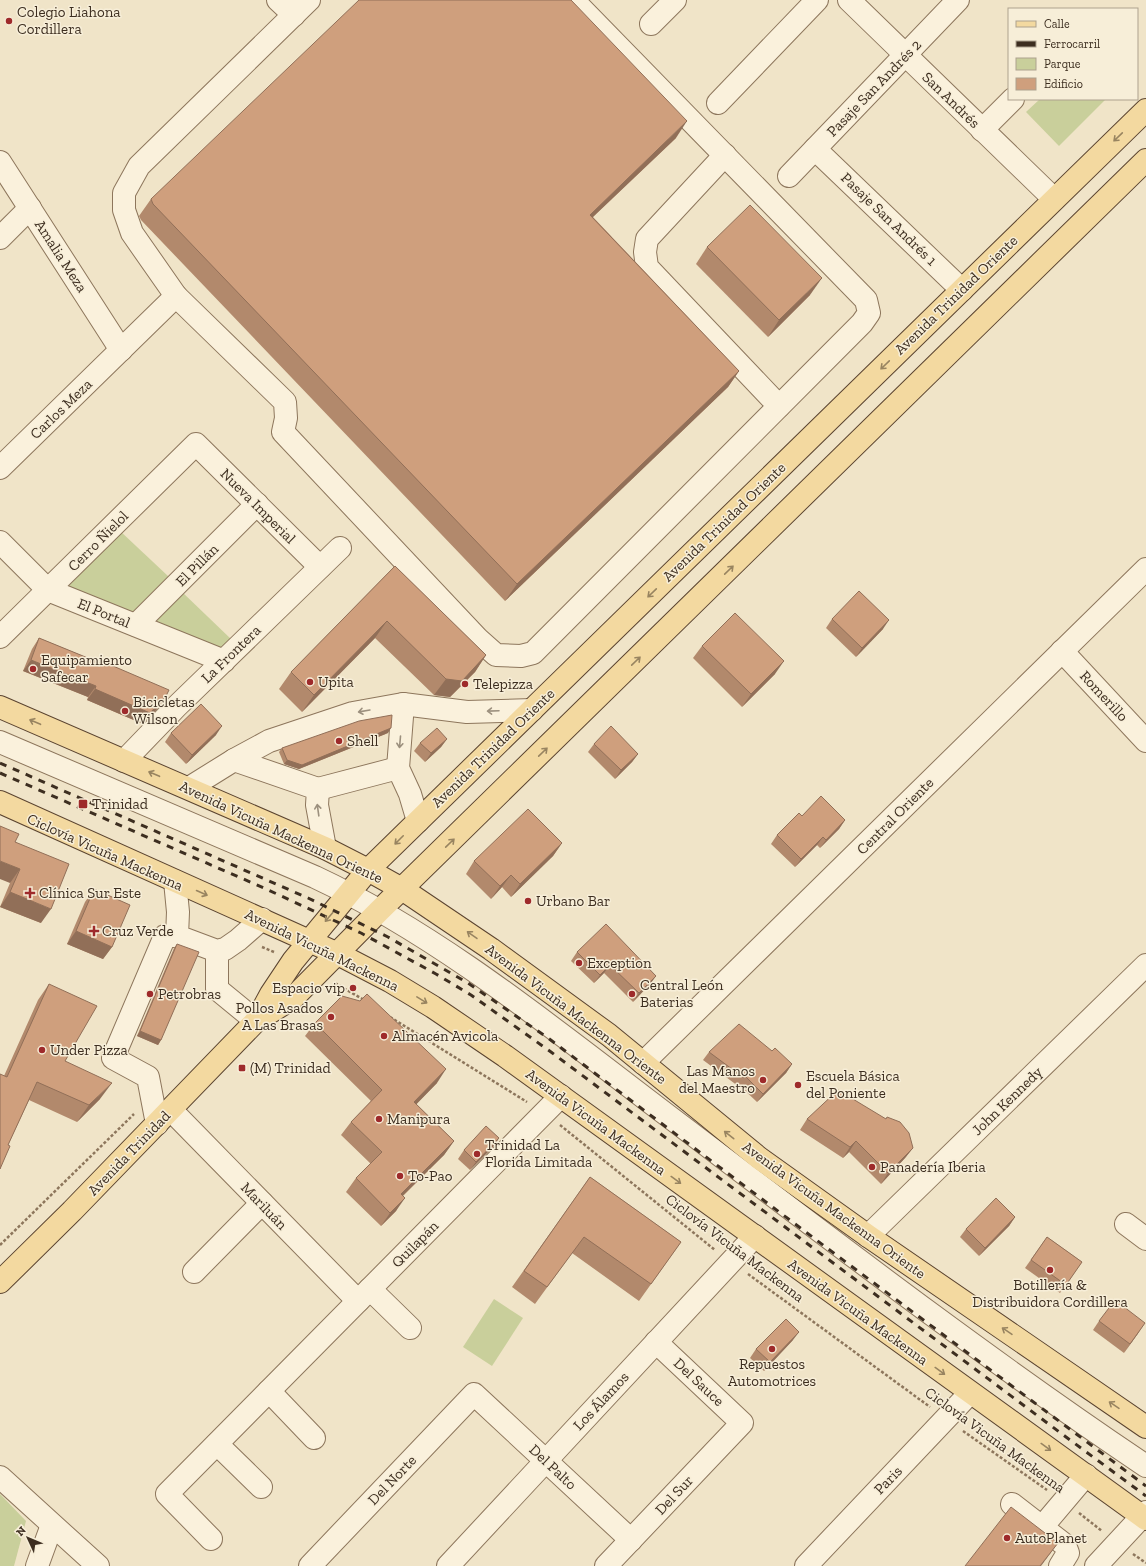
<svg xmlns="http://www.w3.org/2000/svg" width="1146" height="1566" viewBox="0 0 1146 1566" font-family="'Zilla Slab',serif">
  <rect width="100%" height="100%" fill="#f0e4c8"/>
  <!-- green -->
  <g fill="#c9cf9b">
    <path d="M1040 99H1106L1059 146 1026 112Z"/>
    <path d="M119 530 169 577 128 620 60 593Z"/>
    <path d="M181 591 232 640 214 659 144 630Z"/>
    <path d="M494 1299 523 1318 492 1366 463 1347Z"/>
    <path d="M0 1494 26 1521 14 1566H0Z"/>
  </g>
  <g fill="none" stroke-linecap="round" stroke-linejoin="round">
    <!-- minor casing -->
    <g stroke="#8d765c" stroke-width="24">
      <g id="minor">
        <path d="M278 0 294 15"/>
        <path d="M309 0 139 166 124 193V210L132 233 176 296 285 402 286 418 283 432 478 639 496 655 521 656 533 653 862 323 869 313 866 300 573 0"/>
        <path d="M849 0 1054 199"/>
        <path d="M651 24 675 0"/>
        <path d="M718 103 817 0"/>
        <path d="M982 130 1013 99"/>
        <path d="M815 149 962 290"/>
        <path d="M725 155 647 239 645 252 647 267 779 406"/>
        <path d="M0 162 121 350"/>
        <path d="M789 176 958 0"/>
        <path d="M0 238 30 208"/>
        <path d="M0 468 176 296"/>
        <path d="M0 542 48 590 224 661"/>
        <path d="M136 625 257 504"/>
        <path d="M0 637 196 444 320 567"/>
        <path d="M1062 651 1146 741"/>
        <path d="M403 704 398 768 410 794 418 821"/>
        <path d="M0 742 315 877C441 936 556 1031 667 1115 824 1234 982 1356 1146 1466"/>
        <path d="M234 760 318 789 317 805 325 848"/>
        <path d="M124 761 176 707 340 548"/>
        <path d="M189 788 234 760 269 741 353 713 403 704 467 712 532 710"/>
        <path d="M318 789 398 768"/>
        <path d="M175 881 178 912 177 936 217 951 225 949 238 940 262 919"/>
        <path d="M217 951V989L256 1021"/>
        <path d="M643 1063 1146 569"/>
        <path d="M171 1110 358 1301"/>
        <path d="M157 1124 148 1077 113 1058 165 936H177"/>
        <path d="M1126 1224 1146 1239"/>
        <path d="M868 1236 1146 965"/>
        <path d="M194 1272 262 1203"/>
        <path d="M370 1289 410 1328"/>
        <path d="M269 1391 314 1438"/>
        <path d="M217 1444 261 1487"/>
        <path d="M0 1477 98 1566"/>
        <path d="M1012 1504 1065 1545 1068 1553 1060 1566"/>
        <path d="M1042 1527 1086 1475"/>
        <path d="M211 1539 167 1494 561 1096"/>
        <path d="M37 1566 52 1525"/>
        <path d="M310 1566 474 1394 631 1540"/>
        <path d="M448 1566 755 1236"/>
        <path d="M606 1566 742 1423 656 1342"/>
        <path d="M806 1566 970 1393"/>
        <path d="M1096 1566 1146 1512"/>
      </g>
    </g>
    <!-- major casing -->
    <g stroke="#5b4430" stroke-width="24">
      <g id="major">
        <path d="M0 707 325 848 368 870 402 889 491 949 609 1035 759 1158 868 1236 1146 1427"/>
        <path d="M0 802 338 954 390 981 433 1007 505 1056 1146 1519"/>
        <path d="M257 1020 271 994 293 961 368 870 1146 110"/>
        <path d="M0 1282 72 1211 256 1021 293 998 379 911 1146 160"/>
      </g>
    </g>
    <!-- path -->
    <g stroke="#8d765c" stroke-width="2.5" stroke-dasharray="3 2" stroke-linecap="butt">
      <path d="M262 947 274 952"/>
      <path d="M335 983 364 1000"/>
      <path d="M390 1017 527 1102"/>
      <path d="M560 1125 715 1250"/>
      <path d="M0 1245 134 1114"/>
      <path d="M748 1274 930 1407"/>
      <path d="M963 1431 1047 1490"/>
      <path d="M1079 1513 1102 1531"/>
      <path d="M1133 1554 1146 1563"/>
    </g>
    <!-- minor -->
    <use href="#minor" stroke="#faf1dc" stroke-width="22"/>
    <!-- major -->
    <use href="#major" stroke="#f3d9a0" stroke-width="22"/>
    <!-- rail -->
    <g stroke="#3d2e20" stroke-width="3" stroke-dasharray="7 7" stroke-linecap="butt">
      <path d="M0 763 308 898 388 937 468 983 548 1038 831 1251 1146 1486"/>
      <path d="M0 773 264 888 361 933 436 974 471 995 551 1052 1066 1437 1146 1496"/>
    </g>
  </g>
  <!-- wall -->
  <g fill="#b2896c">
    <path d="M676 138 593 217 739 371 728 387 505 601 141 220 139 216 151 199Z"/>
    <path d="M707 247 810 295 768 337 696 264Z"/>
    <path d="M395 566 486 655 475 672 450 697 434 695 375 638 302 712 279 689 291 672Z"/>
    <path d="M832 619 883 629 856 657 826 628Z"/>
    <path d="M39 638 105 665 106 663 159 707 143 724 87 700 88 697 23 671 32 649Z"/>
    <path d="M702 646 775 674 742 707 693 658Z"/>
    <path d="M171 733 216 735 186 764 165 742Z"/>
    <path d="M388 733 299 769 284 764 279 752 282 748Z"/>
    <path d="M447 739 441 747 425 762 414 751 420 743Z"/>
    <path d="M594 744 638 754 632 762 615 779 588 752Z"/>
    <path d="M845 820 839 829 820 848 817 845 795 867 771 844 777 835Z"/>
    <path d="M15 842 41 923 0 907 10 883Z"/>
    <path d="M562 843 553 856 511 897 502 887 491 899 466 874 474 861Z"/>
    <path d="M94 889 112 947 103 959 67 944 85 902Z"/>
    <path d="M177 944 161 1040 158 1045 137 1036 174 948Z"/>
    <path d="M577 952 656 976 650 984 633 1002 604 973 594 983 571 961Z"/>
    <path d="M49 984 65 1061 100 1099 77 1122 29 1100 8 1145 4 1076 38 1000Z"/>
    <path d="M315 1023 437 1083 416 1104 454 1141 444 1155 403 1196 396 1211 381 1226 346 1192 356 1178 371 1164 341 1135 351 1122 371 1101 305 1036Z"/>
    <path d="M772 1051 792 1064 786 1073 757 1102 739 1085 738 1086 703 1060 709 1052Z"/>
    <path d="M807 1119H886L913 1148 905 1158 881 1184 849 1152 843 1158 800 1130Z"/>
    <path d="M499 1138 493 1147 470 1170 458 1159 464 1150Z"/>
    <path d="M590 1177 681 1242 639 1301 572 1253 535 1304 512 1287Z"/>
    <path d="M1015 1217 1009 1226 979 1256 960 1237 966 1229Z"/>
    <path d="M1047 1237 1082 1262 1060 1293 1025 1268Z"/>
    <path d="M1099 1321 1139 1332 1124 1353 1093 1330Z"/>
    <path d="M793 1340 764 1371 750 1358 756 1349Z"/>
  </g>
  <!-- shaded-wall -->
  <g fill="#916f58">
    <path d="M687 121 676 138 578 231 590 215Z"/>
    <path d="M822 278 810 295 768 337 779 320Z"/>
    <path d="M739 371 728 387 505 601 517 584Z"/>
    <path d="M889 620 883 629 856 657 862 648Z"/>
    <path d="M387 621 375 638 302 712 314 695Z"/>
    <path d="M486 655 475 672 450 697 434 695 446 679Z"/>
    <path d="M31 660 96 686 88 697 23 671Z"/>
    <path d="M784 661 775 674 742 707 751 694Z"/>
    <path d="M95 689 166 696 159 707 143 724 87 700Z"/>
    <path d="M222 726 216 735 186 764 192 755Z"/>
    <path d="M391 728 388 733 299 769 284 764 287 760Z"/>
    <path d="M447 739 441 747 425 762 431 753Z"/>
    <path d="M638 754 632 762 615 779 621 770Z"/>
    <path d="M845 820 839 829 820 848 826 840Z"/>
    <path d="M823 837 817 845 795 867 801 859Z"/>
    <path d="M562 843 553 856 511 897 520 884Z"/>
    <path d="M0 861 20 869 10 883 0 879Z"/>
    <path d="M511 875 502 887 491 899 500 886Z"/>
    <path d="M10 892 51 909 41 923 0 907Z"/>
    <path d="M76 931 112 947 103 959 67 944Z"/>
    <path d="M610 965 604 973 594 983 600 975Z"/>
    <path d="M656 976 650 984 633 1002 639 993Z"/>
    <path d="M140 1031 161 1040 158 1045 137 1036Z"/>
    <path d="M792 1064 786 1073 757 1102 763 1094Z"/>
    <path d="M446 1069 437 1083 405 1116 414 1102Z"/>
    <path d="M112 1083 100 1099 77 1122 89 1105Z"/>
    <path d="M499 1138 493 1147 470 1170 476 1162Z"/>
    <path d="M454 1141 444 1155 391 1207 401 1194Z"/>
    <path d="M856 1141 849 1152 843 1158 850 1147Z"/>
    <path d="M913 1148 905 1158 881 1184 888 1173Z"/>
    <path d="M405 1198 396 1211 381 1226 390 1213Z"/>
    <path d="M1015 1217 1009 1226 979 1256 985 1248Z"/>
    <path d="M1145 1323 1139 1332 1124 1353 1130 1344Z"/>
    <path d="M799 1332 793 1340 764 1371 770 1362Z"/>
    <path d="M1058 1543 1041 1566H1040Z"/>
  </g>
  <!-- building -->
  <g fill="#cf9f7d" stroke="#916f58">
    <path d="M359 0H571L687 121 590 215 739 371 517 584 153 204 151 199Z"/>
    <path d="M750 205 822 278 779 320 707 247Z"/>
    <path d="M395 566 486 655 462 681 446 679 387 621 314 695 291 672Z"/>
    <path d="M859 591 889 620 862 648 832 619Z"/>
    <path d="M735 613 784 661 751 694 702 646Z"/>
    <path d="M39 638 105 665 106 663 169 690 166 696 150 713 95 689 96 686 31 660Z"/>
    <path d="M201 704 222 726 192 755 171 733Z"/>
    <path d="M392 715 391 728 302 765 287 760 282 748 359 721Z"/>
    <path d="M611 726 638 754 621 770 594 744Z"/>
    <path d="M437 728 447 739 431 753 420 743Z"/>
    <path d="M821 796 845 820 826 840 823 837 801 859 777 835 799 813 802 816Z"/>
    <path d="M528 809 562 843 520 884 511 875 500 886 474 861Z"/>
    <path d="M0 826 19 834 15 842 69 864 51 909 10 892 20 869 0 861Z"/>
    <path d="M94 889 130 905 112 947 76 931Z"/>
    <path d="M606 924 656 976 639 993 610 965 600 975 577 952Z"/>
    <path d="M177 944 199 952 161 1040 140 1031Z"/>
    <path d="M49 984 97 1006 65 1061 112 1083 89 1105 37 1082 8 1145 10 1146 0 1169V1074L7 1077Z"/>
    <path d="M367 994 446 1069 414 1102 454 1141 401 1194 405 1198 390 1213 356 1178 382 1152 351 1122 382 1090 315 1023 342 996 360 1001Z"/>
    <path d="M739 1024 772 1051 775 1048 792 1064 763 1094 745 1076 744 1078 709 1052Z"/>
    <path d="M838 1090 886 1119 887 1117 900 1122 909 1133 913 1148 888 1173 856 1141 850 1147 807 1119Z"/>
    <path d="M486 1126 499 1138 476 1162 464 1150Z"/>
    <path d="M590 1177 681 1242 651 1284 584 1237 547 1287 524 1271Z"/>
    <path d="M996 1198 1015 1217 985 1248 966 1229Z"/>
    <path d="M1047 1237 1082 1262 1066 1285 1031 1260Z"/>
    <path d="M1115 1300 1145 1323 1130 1344 1099 1321Z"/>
    <path d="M786 1319 799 1332 770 1362 756 1349Z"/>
    <path d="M1011 1507 1058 1543 1040 1566H965Z"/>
  </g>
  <!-- one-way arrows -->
  <defs><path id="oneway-shaft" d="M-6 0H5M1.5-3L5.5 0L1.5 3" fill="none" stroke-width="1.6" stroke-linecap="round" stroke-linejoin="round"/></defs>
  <g stroke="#988460">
    <use href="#oneway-shaft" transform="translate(1118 137) rotate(136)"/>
    <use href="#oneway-shaft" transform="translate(885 365) rotate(136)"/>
    <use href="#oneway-shaft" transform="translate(729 570) rotate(-44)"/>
    <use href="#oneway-shaft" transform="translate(652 593) rotate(136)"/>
    <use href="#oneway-shaft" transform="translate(636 661) rotate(-44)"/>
    <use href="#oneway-shaft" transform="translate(35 722) rotate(-157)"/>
    <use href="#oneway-shaft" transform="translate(543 752) rotate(-44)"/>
    <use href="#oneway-shaft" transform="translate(154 774) rotate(-157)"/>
    <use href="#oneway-shaft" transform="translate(399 840) rotate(135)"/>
    <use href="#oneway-shaft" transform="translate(450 843) rotate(-44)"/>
    <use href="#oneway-shaft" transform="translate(202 893) rotate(24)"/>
    <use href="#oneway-shaft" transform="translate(329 917) rotate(130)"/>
    <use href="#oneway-shaft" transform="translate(472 935) rotate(-145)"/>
    <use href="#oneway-shaft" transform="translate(422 1000) rotate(31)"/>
    <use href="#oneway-shaft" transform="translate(729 1135) rotate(-142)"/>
    <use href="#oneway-shaft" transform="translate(676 1180) rotate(36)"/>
    <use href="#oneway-shaft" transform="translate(1007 1331) rotate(-146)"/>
    <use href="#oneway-shaft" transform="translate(940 1371) rotate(36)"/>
    <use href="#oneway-shaft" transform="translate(1114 1405) rotate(-146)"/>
    <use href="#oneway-shaft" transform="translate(1046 1447) rotate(36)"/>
  </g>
  <g stroke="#9c907e">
    <use href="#oneway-shaft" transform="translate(364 711) rotate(170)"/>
    <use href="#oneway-shaft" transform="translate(493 711) rotate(178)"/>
    <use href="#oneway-shaft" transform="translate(400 742) rotate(95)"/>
    <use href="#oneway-shaft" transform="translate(318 810) rotate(-98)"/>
  </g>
  <!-- markers -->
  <g fill="#9e2a2b" stroke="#f7eed8" stroke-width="1.5">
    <circle cx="9" cy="21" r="4"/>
    <circle cx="33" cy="669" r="4"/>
    <circle cx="310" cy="682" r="4"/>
    <circle cx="465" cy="684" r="4"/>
    <circle cx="125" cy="711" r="4"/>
    <circle cx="339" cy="741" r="4"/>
    <rect x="78" y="799" width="10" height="10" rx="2"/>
    <path d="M28 887h4v4h4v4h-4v4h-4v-4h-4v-4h4z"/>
    <circle cx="528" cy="901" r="4"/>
    <path d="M92 925h4v4h4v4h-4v4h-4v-4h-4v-4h4z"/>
    <circle cx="579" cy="963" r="4"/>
    <circle cx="353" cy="988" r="4"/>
    <circle cx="150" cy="994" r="4"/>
    <circle cx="632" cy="994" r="4"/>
    <circle cx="331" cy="1017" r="4"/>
    <circle cx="384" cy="1036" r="4"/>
    <circle cx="42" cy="1050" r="4"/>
    <rect x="238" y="1064" width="8" height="8" rx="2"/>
    <circle cx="763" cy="1080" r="4"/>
    <circle cx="798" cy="1085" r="4"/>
    <circle cx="379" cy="1119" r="4"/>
    <circle cx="477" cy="1154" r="4"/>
    <circle cx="872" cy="1167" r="4"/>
    <circle cx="400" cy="1176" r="4"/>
    <circle cx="1050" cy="1270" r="4"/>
    <circle cx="772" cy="1349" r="4"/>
    <circle cx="1007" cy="1538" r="4"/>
  </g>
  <g text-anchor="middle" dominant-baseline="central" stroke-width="3" stroke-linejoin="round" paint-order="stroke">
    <!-- poi labels -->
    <g font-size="15" fill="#3d2e20" stroke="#f7eed8" text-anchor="start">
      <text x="17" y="12">Colegio Liahona<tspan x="17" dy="17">Cordillera</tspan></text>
      <text x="41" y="660">Equipamiento<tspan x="41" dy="17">Safecar</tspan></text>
      <text x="318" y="682">Upita</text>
      <text x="473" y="684">Telepizza</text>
      <text x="133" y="702">Bicicletas<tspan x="133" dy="17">Wilson</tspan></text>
      <text x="347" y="741">Shell</text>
      <text x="92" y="804">Trinidad</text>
      <text x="39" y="893">Clínica Sur Este</text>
      <text x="536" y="901">Urbano Bar</text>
      <text x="102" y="931">Cruz Verde</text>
      <text x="587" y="963">Exception</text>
      <text x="640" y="985">Central León<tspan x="640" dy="17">Baterias</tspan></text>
      <text x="345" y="988" text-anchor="end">Espacio vip</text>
      <text x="158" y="994">Petrobras</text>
      <text x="323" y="1008" text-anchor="end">Pollos Asados<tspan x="323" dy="17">A Las Brasas</tspan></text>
      <text x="392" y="1036">Almacén Avicola</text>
      <text x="50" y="1050">Under Pizza</text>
      <text x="250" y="1068">(M) Trinidad</text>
      <text x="755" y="1071" text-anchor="end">Las Manos<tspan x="755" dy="17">del Maestro</tspan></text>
      <text x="806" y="1076">Escuela Básica<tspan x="806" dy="17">del Poniente</tspan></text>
      <text x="387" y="1119">Manipura</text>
      <text x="485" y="1145">Trinidad La<tspan x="485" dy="17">Florida Limitada</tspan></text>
      <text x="880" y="1167">Panadería Iberia</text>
      <text x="408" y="1176">To-Pao</text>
      <text x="1050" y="1285" text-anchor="middle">Botillería &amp;<tspan x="1050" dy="17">Distribuidora Cordillera</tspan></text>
      <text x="772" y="1364" text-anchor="middle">Repuestos<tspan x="772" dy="17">Automotrices</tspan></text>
      <text x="1015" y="1538">AutoPlanet</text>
    </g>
    <!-- street labels -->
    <g font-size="15" fill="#3d2e20" stroke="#f7eed8">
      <text transform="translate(874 88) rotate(-46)">Pasaje San Andrés 2</text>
      <text transform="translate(951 100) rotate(44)">San Andrés</text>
      <text transform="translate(889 219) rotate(44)">Pasaje San Andrés 1</text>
      <text transform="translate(61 256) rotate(57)">Amalia Meza</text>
      <text transform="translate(956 295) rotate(-44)">Avenida Trinidad Oriente</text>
      <text transform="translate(61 409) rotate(-44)">Carlos Meza</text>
      <text transform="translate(258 506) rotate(45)">Nueva Imperial</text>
      <text transform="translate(724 522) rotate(-44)">Avenida Trinidad Oriente</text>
      <text transform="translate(98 541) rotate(-45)">Cerro Ñielol</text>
      <text transform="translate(197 565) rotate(-45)">El Pillán</text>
      <text transform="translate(104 613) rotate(22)">El Portal</text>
      <text transform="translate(231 654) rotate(-44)">La Frontera</text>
      <text transform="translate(1104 696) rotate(47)">Romerillo</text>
      <text transform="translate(493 748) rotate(-44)">Avenida Trinidad Oriente</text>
      <text transform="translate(895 816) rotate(-45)">Central Oriente</text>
      <text transform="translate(281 832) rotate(25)">Avenida Vicuña Mackenna Oriente</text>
      <text transform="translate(105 852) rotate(24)">Ciclovía Vicuña Mackenna</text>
      <text transform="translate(322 950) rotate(26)">Avenida Vicuña Mackenna</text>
      <text transform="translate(576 1014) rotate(37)">Avenida Vicuña Mackenna Oriente</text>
      <text transform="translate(1007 1101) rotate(-44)">John Kennedy</text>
      <text transform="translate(596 1122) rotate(36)">Avenida Vicuña Mackenna</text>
      <text transform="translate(129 1153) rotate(-46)">Avenida Trinidad</text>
      <text transform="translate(264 1206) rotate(46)">Mariluán</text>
      <text transform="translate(834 1210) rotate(36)">Avenida Vicuña Mackenna Oriente</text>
      <text transform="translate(415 1244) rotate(-45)">Quilapán</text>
      <text transform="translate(735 1248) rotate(37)">Ciclovía Vicuña Mackenna</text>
      <text transform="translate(858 1312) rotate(36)">Avenida Vicuña Mackenna</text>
      <text transform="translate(699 1382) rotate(43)">Del Sauce</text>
      <text transform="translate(601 1401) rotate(-47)">Los Álamos</text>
      <text transform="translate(995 1440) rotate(36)">Ciclovía Vicuña Mackenna</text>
      <text transform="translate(553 1467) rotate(43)">Del Palto</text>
      <text transform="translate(392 1480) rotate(-46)">Del Norte</text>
      <text transform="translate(888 1480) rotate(-46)">Paris</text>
      <text transform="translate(674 1495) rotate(-47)">Del Sur</text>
    </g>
  </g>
  <!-- legend -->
  <rect x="1008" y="8" width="130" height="92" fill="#f7eed8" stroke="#ada18e"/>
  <rect x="1016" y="21" width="20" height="6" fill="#f3d9a0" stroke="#ada18e"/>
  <text x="1044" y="28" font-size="12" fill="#3d2e20">Calle</text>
  <rect x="1016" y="41" width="20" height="6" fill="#3d2e20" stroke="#ada18e"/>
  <text x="1044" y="48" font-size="12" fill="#3d2e20">Ferrocarril</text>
  <rect x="1016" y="58" width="20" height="12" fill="#c9cf9b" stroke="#ada18e"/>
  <text x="1044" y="68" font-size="12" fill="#3d2e20">Parque</text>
  <rect x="1016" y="78" width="20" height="12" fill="#cf9f7d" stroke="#ada18e"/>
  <text x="1044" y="88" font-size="12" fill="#3d2e20">Edificio</text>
  <!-- north arrow -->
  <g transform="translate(28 1538) rotate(314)" stroke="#f7eed8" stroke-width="3" paint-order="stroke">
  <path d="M0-3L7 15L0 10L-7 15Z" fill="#3d2e20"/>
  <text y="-6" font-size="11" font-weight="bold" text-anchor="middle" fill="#3d2e20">N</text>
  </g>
</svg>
